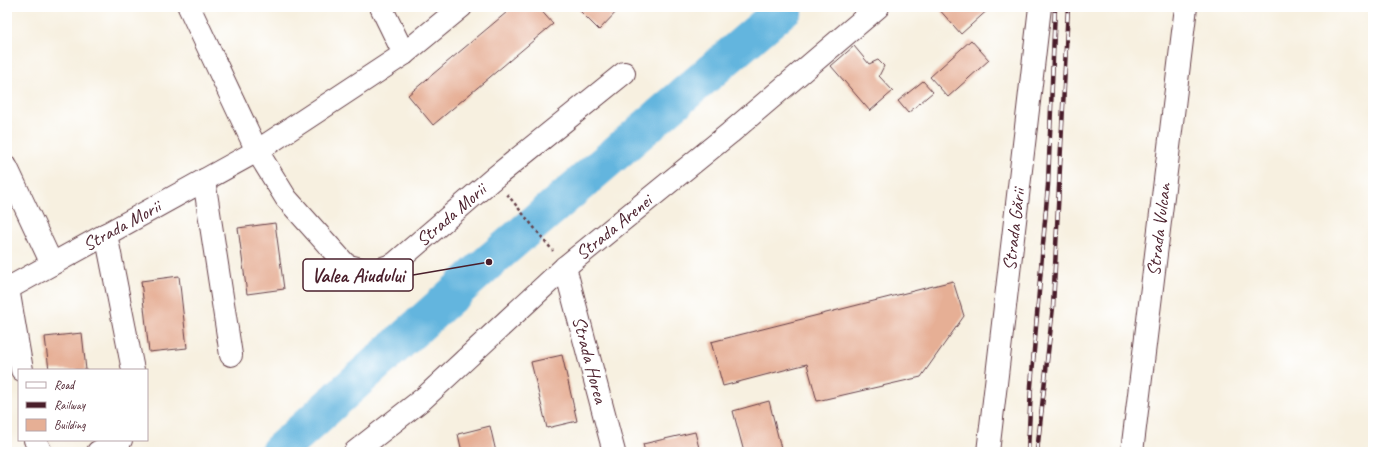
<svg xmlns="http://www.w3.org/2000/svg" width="1380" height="459" viewBox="0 0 1380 459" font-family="Caveat,sans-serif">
  <rect width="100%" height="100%" fill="#fff"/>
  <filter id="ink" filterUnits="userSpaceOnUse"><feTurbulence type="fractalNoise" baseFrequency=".025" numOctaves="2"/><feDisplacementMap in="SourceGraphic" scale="8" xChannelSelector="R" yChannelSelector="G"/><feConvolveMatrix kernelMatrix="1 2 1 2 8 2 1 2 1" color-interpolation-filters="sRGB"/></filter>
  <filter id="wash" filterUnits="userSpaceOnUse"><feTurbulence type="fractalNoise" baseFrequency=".012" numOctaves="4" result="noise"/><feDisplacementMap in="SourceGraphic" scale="16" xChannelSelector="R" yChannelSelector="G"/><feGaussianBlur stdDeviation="0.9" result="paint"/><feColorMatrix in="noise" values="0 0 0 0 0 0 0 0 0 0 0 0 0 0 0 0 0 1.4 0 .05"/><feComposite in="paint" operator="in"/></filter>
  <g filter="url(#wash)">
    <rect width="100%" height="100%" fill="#f7f0e0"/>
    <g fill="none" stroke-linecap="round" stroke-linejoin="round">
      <!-- river -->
      <path stroke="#63b5de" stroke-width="36" d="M278 452 489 262 786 7"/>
    </g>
    <g id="blocks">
      <!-- building -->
      <g fill="#e6af95">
        <path d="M513 7H538L553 24 433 125 408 95Z"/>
        <path d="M576 7H621L599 30Z"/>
        <path d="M937 7H991L961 34Z"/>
        <path d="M971 40 989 60 948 97 930 77Z"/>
        <path d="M854 46 869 64 878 60 884 66 879 76 893 91 870 111 831 66Z"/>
        <path d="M923 81 933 92 908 113 898 101Z"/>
        <path d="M275 223 284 289 247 294 238 228Z"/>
        <path d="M179 276 187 348 149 352 141 281Z"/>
        <path d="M953 281 964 316 921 377 817 401 807 364 723 386 711 342Z"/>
        <path d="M82 333 86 370H49L45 337Z"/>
        <path d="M562 355 577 421 547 428 531 362Z"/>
        <path d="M769 401 782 452H744L733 411Z"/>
        <path d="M490 426 496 452H462L458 434Z"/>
        <path d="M695 432 700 452H645L643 444Z"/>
      </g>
    </g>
  </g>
  <g filter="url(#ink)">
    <use href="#blocks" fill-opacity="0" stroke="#643e46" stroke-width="1"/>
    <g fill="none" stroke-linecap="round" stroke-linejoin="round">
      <!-- minor casing -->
      <g stroke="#643e46" stroke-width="24">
        <g id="minor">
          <path id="s1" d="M189 7 257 151 286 198 346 265 372 272 394 264 494 178 624 73"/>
          <path d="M381 7 404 54"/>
          <path d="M7 168 52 264"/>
          <path d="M204 180 231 355"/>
          <path d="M106 234 133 370"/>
          <path id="s2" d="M565 267 614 452"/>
          <path d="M8 288 22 370"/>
          <path id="s3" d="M7 289 257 151 404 54 461 7"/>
          <path d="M35 440 41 452"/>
          <path d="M98 452 121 440"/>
          <path id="s4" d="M355 452 424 398 565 267 730 133 878 7"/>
          <path id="s5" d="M988 452 1040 7"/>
          <path id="s6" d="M1132 452 1186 7"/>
        </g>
      </g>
      <!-- path -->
      <path stroke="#643e46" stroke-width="2.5" stroke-dasharray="3 3" stroke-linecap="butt" d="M507 194 553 251"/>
      <!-- minor -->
      <use href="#minor" stroke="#fff" stroke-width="22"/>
      <!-- rail casing -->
      <g stroke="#4a1f2b" stroke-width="4.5">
        <g id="rail">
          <path d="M1028 452 1031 386 1048 185 1055 7"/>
          <path d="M1037 452 1053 307 1068 7"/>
        </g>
      </g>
      <!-- rail -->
      <use href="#rail" stroke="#fff" stroke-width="3" stroke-dasharray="9" stroke-linecap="butt"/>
    </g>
  </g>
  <g text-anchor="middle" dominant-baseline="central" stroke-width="4" stroke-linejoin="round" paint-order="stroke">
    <!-- street labels -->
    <g font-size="19" fill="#4a1f2b" stroke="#fff">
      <text stroke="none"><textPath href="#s1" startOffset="430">Strada Morii</textPath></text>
      <text stroke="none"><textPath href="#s3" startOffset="131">Strada Morii</textPath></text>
      <text stroke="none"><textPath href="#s4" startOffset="343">Strada Arenei</textPath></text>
      <text stroke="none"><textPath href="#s5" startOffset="224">Strada Gării</textPath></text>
      <text stroke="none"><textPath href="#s6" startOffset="224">Strada Vulcan</textPath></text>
      <text stroke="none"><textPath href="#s2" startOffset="96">Strada Horea</textPath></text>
    </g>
  </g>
  <!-- callouts -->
  <path fill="none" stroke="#4a1f2b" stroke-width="1.5" d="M489 262L413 275"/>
  <circle fill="#4a1f2b" stroke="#fff" stroke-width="1.5" cx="489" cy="262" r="4"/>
  <rect fill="#fff" stroke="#4a1f2b" stroke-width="1.5" x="303" y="259" width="110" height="32" rx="4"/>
  <g font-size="20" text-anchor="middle" font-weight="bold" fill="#4a1f2b">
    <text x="358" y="282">Valea Aiudului</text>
  </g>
  <!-- margin -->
  <rect width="1380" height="459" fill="none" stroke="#fff" stroke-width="24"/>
  <!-- legend -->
  <rect x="18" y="369" width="130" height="72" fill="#ffffff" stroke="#b7a5aa"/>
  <rect x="26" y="382" width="20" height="6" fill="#ffffff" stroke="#b7a5aa"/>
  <text x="54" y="389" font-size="12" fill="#4a1f2b">Road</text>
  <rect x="26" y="402" width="20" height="6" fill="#4a1f2b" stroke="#b7a5aa"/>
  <text x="54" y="409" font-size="12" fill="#4a1f2b">Railway</text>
  <rect x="26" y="419" width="20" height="12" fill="#e6af95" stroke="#b7a5aa"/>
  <text x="54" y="429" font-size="12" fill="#4a1f2b">Building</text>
</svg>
